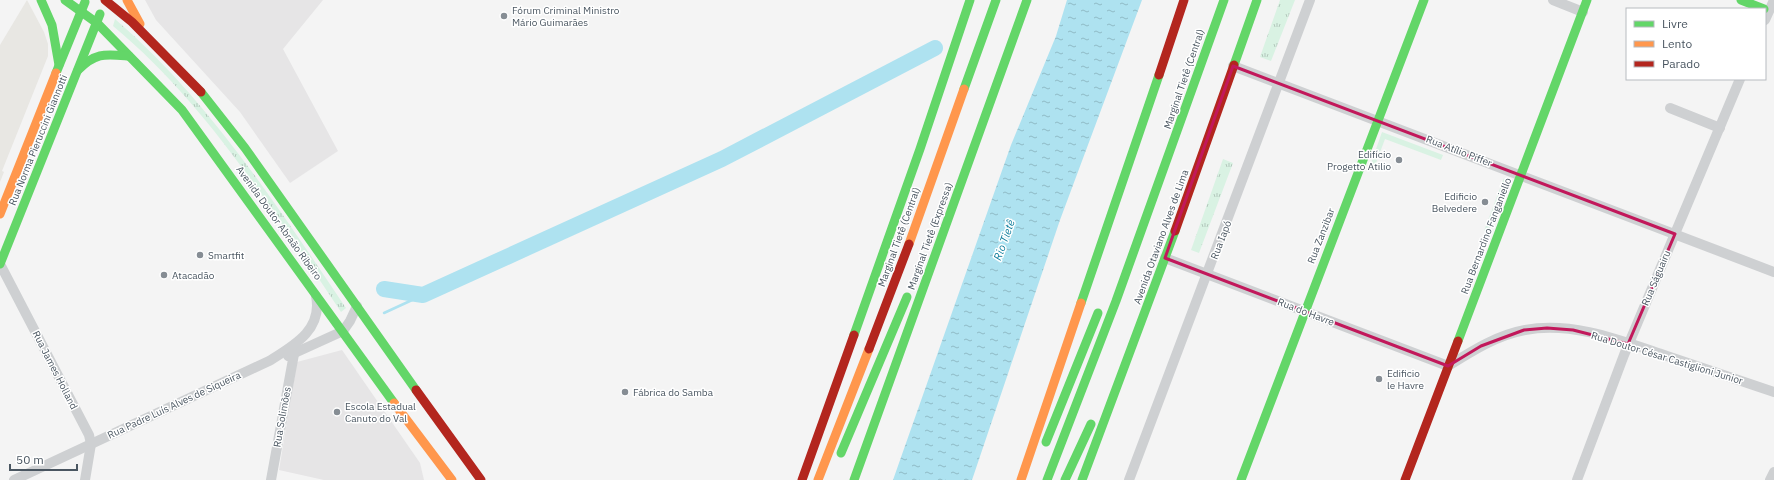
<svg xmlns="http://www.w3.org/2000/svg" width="1774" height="480" viewBox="0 0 1774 480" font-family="'IBM Plex Sans',sans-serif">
  <defs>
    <pattern id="grass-tufts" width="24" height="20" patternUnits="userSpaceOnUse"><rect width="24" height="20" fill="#d9f2e3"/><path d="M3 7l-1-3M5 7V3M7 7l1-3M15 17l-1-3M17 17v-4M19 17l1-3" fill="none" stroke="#b2c7bb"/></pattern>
    <pattern id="water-ripples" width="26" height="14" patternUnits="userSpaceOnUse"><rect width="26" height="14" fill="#aee2f0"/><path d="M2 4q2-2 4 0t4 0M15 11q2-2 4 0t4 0" fill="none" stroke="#90bac6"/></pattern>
  </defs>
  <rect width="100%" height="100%" fill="#f4f4f4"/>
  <!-- commercial -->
  <path fill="#e8e7e3" d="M27 0 44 32 48 44V56L2 171 4 172 0 182V45Z"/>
  <!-- education -->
  <g fill="#e6e5e6">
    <path d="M145 0H323L283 49 338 151 290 183 240 112 156 20Z"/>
    <path d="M342 350 420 463 424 480H324L279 470 297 362Z"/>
  </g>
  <!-- grass -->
  <g fill="url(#grass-tufts)">
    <path d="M1280 0H1295L1271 61 1260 57Z"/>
    <path d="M115 19C209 100 277 206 346 308L341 312C273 211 207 104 113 26Z"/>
    <path d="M1223 159 1233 163 1199 253 1191 250Z"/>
  </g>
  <!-- garden -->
  <g fill="#d9f2e3">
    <path d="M1382 132 1443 155 1441 160 1385 139 1373 171 1369 169Z"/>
    <path d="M1504 178 1506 184 1488 233 1484 231Z"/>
  </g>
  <!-- water -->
  <path fill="url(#water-ripples)" d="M1067 0H1142L1060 220 972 480H893L1011 145 1056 36Z"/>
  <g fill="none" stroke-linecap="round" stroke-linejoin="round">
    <!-- stream -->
    <path stroke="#aee2f0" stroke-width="2.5" d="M384 313 423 295"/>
    <!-- river -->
    <path stroke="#aee2f0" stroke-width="16" d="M384 289 423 295 722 159 935 48"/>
    <!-- street -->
    <g stroke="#ced0d2" stroke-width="10">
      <path d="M1553 0 1583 12"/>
      <path d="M1765 20 1774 0"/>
      <path d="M1233 66 1774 272"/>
      <path d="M1670 108 1720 128"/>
      <path d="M1165 258 1448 366C1472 351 1497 335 1525 330 1573 321 1622 341 1667 356 1703 368 1738 380 1774 392"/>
      <path d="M0 264 89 435 91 444 85 480"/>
      <path d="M288 356 343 331 350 321 357 306"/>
      <path d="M14 480 269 361C293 346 323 330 316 296"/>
      <path d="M271 480 294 354"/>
      <path d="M1129 480 1310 0"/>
      <path d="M1577 480 1624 355 1740 79"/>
      <path d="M1770 480 1774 472"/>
    </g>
    <!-- fast -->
    <g stroke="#63d668" stroke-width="9">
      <path d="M41 0 52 25 59 65"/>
      <path d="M65 0 97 23 182 110 394 403"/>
      <path d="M1741 0 1764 9"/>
      <path d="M1234 65 1257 0"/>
      <path d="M78 70C96 52 105 54 129 56"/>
      <path d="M56 73 85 2"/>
      <path d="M964 89 996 0"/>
      <path d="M201 92 245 148 416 390"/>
      <path d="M0 264 100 14"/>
      <path d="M1081 303 1159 75"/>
      <path d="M854 335 920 149 970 0"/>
      <path d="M1458 341 1587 0"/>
      <path d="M1046 442 1098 313"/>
      <path d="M841 453 907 297"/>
      <path d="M854 480 1027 0"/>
      <path d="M1047 480 1116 301 1224 0"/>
      <path d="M1065 480 1091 424"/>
      <path d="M1082 480 1175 231"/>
      <path d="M1241 480 1424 0"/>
    </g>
    <!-- slow -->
    <g stroke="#ff974d" stroke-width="9">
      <path d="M127 0 140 24"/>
      <path d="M0 214 56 73"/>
      <path d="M909 244 964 89"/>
      <path d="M394 403 452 480"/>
      <path d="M818 480 869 349"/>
      <path d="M1021 480 1081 303"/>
    </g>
    <!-- jam -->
    <g stroke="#b3261e" stroke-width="9">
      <path d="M105 0 132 22 201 92"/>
      <path d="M1159 75 1184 0"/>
      <path d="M1175 231 1234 65"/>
      <path d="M869 349 909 244"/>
      <path d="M416 390 481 480"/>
      <path d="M802 480 854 335"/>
      <path d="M1405 480 1458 341"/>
    </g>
  </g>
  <!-- marked area -->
  <path fill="none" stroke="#c2185b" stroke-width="3" stroke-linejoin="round" d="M1233 66 1675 234 1628 344 1573 330 1547 328 1524 330 1481 346 1448 366 1165 258Z"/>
  <!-- markers -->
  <g fill="#868d94" stroke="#fff" stroke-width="1.5">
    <circle cx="504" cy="16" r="4"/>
    <circle cx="1399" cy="160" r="4"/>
    <circle cx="1485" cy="202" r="4"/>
    <circle cx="200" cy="255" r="4"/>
    <circle cx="164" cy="275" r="4"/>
    <circle cx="1379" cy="379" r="4"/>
    <circle cx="625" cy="392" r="4"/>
    <circle cx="337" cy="412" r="4"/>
  </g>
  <g text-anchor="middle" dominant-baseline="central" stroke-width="3" stroke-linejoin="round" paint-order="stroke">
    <!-- poi labels -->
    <g font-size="10" fill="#4a5661" stroke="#fff" text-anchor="start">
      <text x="512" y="10">Fórum Criminal Ministro<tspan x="512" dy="12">Mário Guimarães</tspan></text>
      <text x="1391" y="154" text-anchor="end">Edifício<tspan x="1391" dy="12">Progetto Atilio</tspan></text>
      <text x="1477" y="196" text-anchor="end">Edificio<tspan x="1477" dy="12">Belvedere</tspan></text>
      <text x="208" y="255">Smartfit</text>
      <text x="172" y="275">Atacadão</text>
      <text x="1387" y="373">Edificio<tspan x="1387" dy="12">le Havre</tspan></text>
      <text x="633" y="392">Fábrica do Samba</text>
      <text x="345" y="406">Escola Estadual<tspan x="345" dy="12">Canuto do Val</tspan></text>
    </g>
    <!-- street labels -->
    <g font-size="10" fill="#4a5661" stroke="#fff">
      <text transform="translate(1184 79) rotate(-71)">Marginal Tietê (Central)</text>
      <text transform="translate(38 140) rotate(-68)">Rua Norma Pieruccini Giannotti</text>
      <text transform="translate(1459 151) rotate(21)">Rua Atílio Piffer</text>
      <text transform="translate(279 223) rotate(54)">Avenida Doutor Abraão Ribeiro</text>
      <text transform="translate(930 236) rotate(-70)">Marginal Tietê (Expressa)</text>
      <text transform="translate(1321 236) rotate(-69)">Rua Zanzibar</text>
      <text transform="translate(1486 236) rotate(-69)">Rua Bernardino Fanganiello</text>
      <text transform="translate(899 237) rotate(-70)">Marginal Tietê (Central)</text>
      <text transform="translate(1161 237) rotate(-70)">Avenida Otaviano Alves de Lima</text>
      <text transform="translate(1221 240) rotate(-69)">Rua Iapó</text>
      <text transform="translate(1656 278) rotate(-67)">Rua Ságuairu</text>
      <text transform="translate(1306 312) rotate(21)">Rua do Havre</text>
      <text transform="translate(1667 358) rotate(17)">Rua Doutor César Castiglioni Junior</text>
      <text transform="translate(55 370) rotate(63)">Rua James Holland</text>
      <text transform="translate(174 405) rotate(-25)">Rua Padre Luís Alves de Siqueira</text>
      <text transform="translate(282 417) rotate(-80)">Rua Solimões</text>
    </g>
    <!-- water labels -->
    <g font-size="11" font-style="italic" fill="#0c7c9b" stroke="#fff">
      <text transform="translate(1004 240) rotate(-70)">Rio Tietê</text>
    </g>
  </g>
  <!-- legend -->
  <rect x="1626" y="8" width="140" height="72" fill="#ffffff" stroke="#b7bbc0"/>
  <rect x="1634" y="21" width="20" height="6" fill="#63d668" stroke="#b7bbc0"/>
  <text x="1662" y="28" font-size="12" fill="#4a5661">Livre</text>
  <rect x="1634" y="41" width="20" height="6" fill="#ff974d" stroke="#b7bbc0"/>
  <text x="1662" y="48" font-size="12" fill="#4a5661">Lento</text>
  <rect x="1634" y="61" width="20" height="6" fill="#b3261e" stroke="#b7bbc0"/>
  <text x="1662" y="68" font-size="12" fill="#4a5661">Parado</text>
  <!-- scale -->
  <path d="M10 464v6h67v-6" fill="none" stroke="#4a5661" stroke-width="2"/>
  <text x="16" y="464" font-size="12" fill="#4a5661" stroke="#ffffff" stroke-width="3" paint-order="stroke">50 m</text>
</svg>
